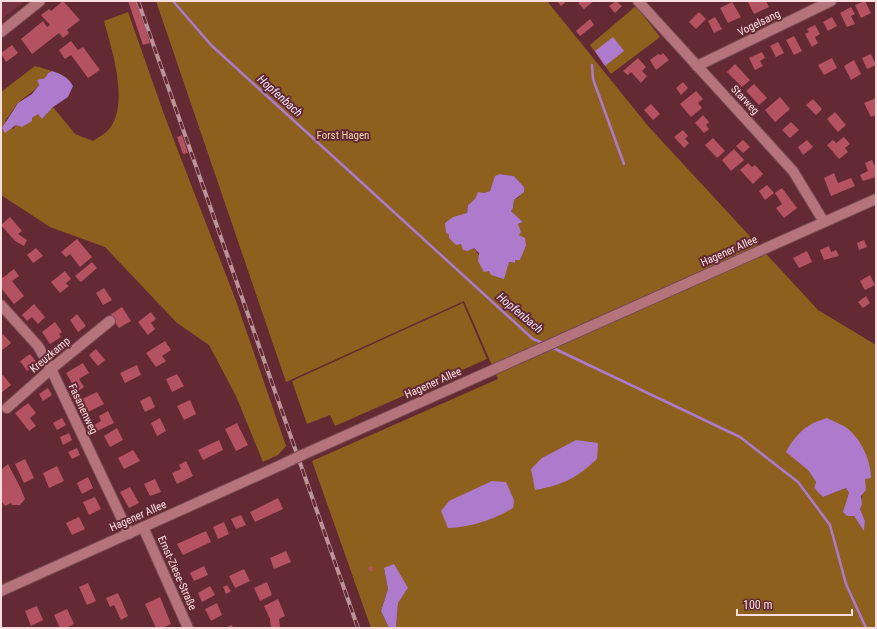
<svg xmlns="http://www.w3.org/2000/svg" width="877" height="629" viewBox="0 0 877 629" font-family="'Roboto Condensed',sans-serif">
  <rect width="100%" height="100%" fill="#632a33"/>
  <!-- built -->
  <path fill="#74333e" d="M1 1H25L1 20Z"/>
  <!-- green -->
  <g fill="#8e601e" fill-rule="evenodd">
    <path d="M156 1H547L648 126 818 310 876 345V628H396L398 603 408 588 384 568 388 589 381 611 389 628H371L312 461 498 379 464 301 286 382ZM500 174 514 176 524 187 519 197 514 200 513 208 511 211 523 222 518 224 519 235 526 246 520 260H515V263L509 262 504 273 489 271 474 248 468 251 461 244 449 238 450 234 467 213 468 205 484 193 490 191 495 178ZM847 429 864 450 865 479 860 509 865 521 864 530 854 516 849 493 846 488 823 497 814 488 816 482 808 470Z"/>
    <path d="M636 6 660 37 611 74 590 45Z"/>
    <path d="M128 12 165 117 236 301 286 446 278 455 263 462 236 396 209 345 177 323 105 247 50 227 1 195V92L35 66 52 71 48 73 45 78 37 80 39 85C32 94 26 95 19 102 14 107 10 115 5 121L13 129 16 125 22 127 38 113 42 119 53 107 75 134 93 141C98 137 106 134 110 128 129 102 112 50 104 21Z"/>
    <path d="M463 303 487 359 335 426 330 415 307 424 292 381Z"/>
  </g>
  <!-- water -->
  <g fill="#ad7acc">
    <path d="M613 37 624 51 605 66 595 51Z"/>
    <path d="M52 71C61 74 68 77 73 86L68 97 53 107 42 119 38 114 32 118V121L22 127 16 125 5 133 2 128 18 103 32 94 39 85 37 80 45 78 48 73Z"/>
    <path d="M500 174 514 176 524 187V192L514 200 513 208 511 211 523 222 518 224 521 232 519 235 525 238 526 246 520 260H515V263L509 262 504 279 491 275 489 271 484 272 478 261 479 253 474 248 468 251 463 250 461 244 456 245 449 238V234L446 233 445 223 453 217 467 213 468 205 475 199 478 192 484 193 490 191 495 176Z"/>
    <path d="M827 418C833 421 841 424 847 428 861 439 871 460 871 478L865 479 866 490 861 496 862 504 860 509 865 521 864 531 854 516H847L843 512 849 493 846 488 823 497 814 488 816 482 808 470 786 452C796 434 806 424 827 418Z"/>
    <path d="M576 440 598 443 597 459C575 479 565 484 535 490L531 469 542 458Z"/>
    <path d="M492 481 506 482 514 500 513 508C493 520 472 527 448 528L441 511 449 501Z"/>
    <path d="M394 564 408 588 398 603 396 628H389L381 611 388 589 384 568Z"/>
  </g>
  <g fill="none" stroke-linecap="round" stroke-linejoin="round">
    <!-- stream -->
    <g stroke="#ad7acc" stroke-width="2.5">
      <path d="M173 1 211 45 533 339 543 343"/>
      <path d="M592 65 593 79 624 164"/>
      <path d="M551 347 740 437 798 482 830 525 846 584 866 628"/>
    </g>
  </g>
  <!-- building -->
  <g fill="#b55262">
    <path d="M63 1 80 20 67 30 69 33 63 38 59 33 32 54 21 39 43 21 47 27 50 25 41 15 49 9 51 11Z"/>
    <path d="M128 1H136L150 43 143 45Z"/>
    <path d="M557 1H567L561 6Z"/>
    <path d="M581 1H594L584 9 578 3Z"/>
    <path d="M616 1 622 6 615 13 609 6Z"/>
    <path d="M750 1H766L769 7 754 14 748 2Z"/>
    <path d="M865 1 871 13 861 18 855 5Z"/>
    <path d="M732 2 741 17 728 23 720 8Z"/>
    <path d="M851 7 855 14 851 16 855 24 847 27 840 13Z"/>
    <path d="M699 12 706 19 696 29 689 22Z"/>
    <path d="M715 17 722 29 714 33 708 21Z"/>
    <path d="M832 17 837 26 828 31 823 22Z"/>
    <path d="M590 19 594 25 580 36 576 31Z"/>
    <path d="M815 25 820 34 815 37 818 43 812 47 805 34 809 32 807 29Z"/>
    <path d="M794 36 802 51 794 55 786 40Z"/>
    <path d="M71 41 78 50 83 47 100 70 88 78 71 55 65 59 59 50Z"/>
    <path d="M778 42 784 53 776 57 770 46Z"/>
    <path d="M12 45 18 53 6 62 1 53Z"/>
    <path d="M762 52 765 58 760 61 763 66 755 70 749 58Z"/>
    <path d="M663 53 669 60 656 70 650 60 658 54 661 55Z"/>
    <path d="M871 54 876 65 867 69 862 58Z"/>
    <path d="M638 58 646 67 642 71 647 76 641 83 631 72 628 75 623 71Z"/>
    <path d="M832 58 837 68 824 75 818 65Z"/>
    <path d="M854 60 861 74 851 80 844 66Z"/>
    <path d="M735 64 750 80 742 87 727 72Z"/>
    <path d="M683 82 688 88 681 95 676 88Z"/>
    <path d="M754 84 767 98 759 105 746 91Z"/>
    <path d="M696 91 703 99 698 103 702 108 691 117 680 104Z"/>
    <path d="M780 97 790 109 775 122 765 110Z"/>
    <path d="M876 98V115L871 117 864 103Z"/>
    <path d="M813 99 822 109 816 115 806 105Z"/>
    <path d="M651 104 660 114 653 120 644 110Z"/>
    <path d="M835 112 846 125 838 132 827 119Z"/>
    <path d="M703 115 709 122 706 125 709 129 704 133 695 123Z"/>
    <path d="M791 122 799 130 790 138 782 130Z"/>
    <path d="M683 130 688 136 685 139 689 143 684 148 674 137Z"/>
    <path d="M182 135 188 153 183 154 177 137Z"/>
    <path d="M844 137 850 144 845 148 848 152 839 159 827 145 833 140 836 143Z"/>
    <path d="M713 138 725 151 717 158 705 145Z"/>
    <path d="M743 140 750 147 743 153 736 146Z"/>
    <path d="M807 140 813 147 803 155 798 147Z"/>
    <path d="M734 149 744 160 731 171 722 160Z"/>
    <path d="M872 160 874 165 876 164V177L863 181 860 175 868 171 865 163Z"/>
    <path d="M748 163 752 167 755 165 763 174 753 184 740 170Z"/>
    <path d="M834 173 838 183 851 178 855 186 831 196 824 178Z"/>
    <path d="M767 185 774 193 765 200 759 191Z"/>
    <path d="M782 188 797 208 784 218 776 208 782 204 775 193Z"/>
    <path d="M10 217 22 231 18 234 27 240 24 246 15 241 1 225Z"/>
    <path d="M77 239 92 257 80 267 70 254 66 257 61 252Z"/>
    <path d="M864 240 867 247 859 250 857 243Z"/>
    <path d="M829 246 831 252 836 250 839 256 824 260 820 250Z"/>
    <path d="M36 248 43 256 33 263 27 255Z"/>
    <path d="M807 251 812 262 799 268 793 258Z"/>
    <path d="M92 262 97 268 81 282 75 276Z"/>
    <path d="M14 269 19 276 12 281 24 296 14 304 1 288V279Z"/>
    <path d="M65 271 71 279 66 283 69 286 60 293 51 282Z"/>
    <path d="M870 275 875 285 865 290 860 281Z"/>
    <path d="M104 288 112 300 103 305 96 293Z"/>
    <path d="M866 296 870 303 863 308 858 302Z"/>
    <path d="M34 304 45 317 38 324 32 317 27 321 22 315Z"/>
    <path d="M122 307 131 321 119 328 110 315Z"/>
    <path d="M151 312 156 319 151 323 155 329 148 335 138 322Z"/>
    <path d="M77 314 86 326 78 332 70 320Z"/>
    <path d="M55 322 62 332 59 334 61 337 50 344 42 332Z"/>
    <path d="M3 334 11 343 1 351V336Z"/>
    <path d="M165 341 171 350 162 356 166 361 156 367 146 353Z"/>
    <path d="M96 349 105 360 98 366 89 355Z"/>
    <path d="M30 354 37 363 27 371 20 361Z"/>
    <path d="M83 363 89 373 79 379 84 387 77 392 66 373Z"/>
    <path d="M137 365 141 375 125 383 120 373Z"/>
    <path d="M177 374 184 386 172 392 166 379Z"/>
    <path d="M3 375 11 385 1 393V376Z"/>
    <path d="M48 388 52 395 43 401 39 394Z"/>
    <path d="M97 392 104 404 88 412 82 399Z"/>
    <path d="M150 396 155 407 145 412 140 401Z"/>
    <path d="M190 400 196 414 184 420 177 406Z"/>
    <path d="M28 403 36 413 30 418 36 426 29 431 15 413Z"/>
    <path d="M108 411 114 423 97 431 94 425 101 421 99 416Z"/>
    <path d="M62 418 66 425 57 430 53 423Z"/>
    <path d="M160 418 166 431 157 436 151 423Z"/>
    <path d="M237 423 248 445 236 451 225 429Z"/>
    <path d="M117 428 123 440 110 447 104 436Z"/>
    <path d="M69 433 72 440 63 445 60 437Z"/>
    <path d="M219 440 223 450 203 460 198 450Z"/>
    <path d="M77 448 80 455 72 459 68 452Z"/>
    <path d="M133 450 140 461 124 469 118 458Z"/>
    <path d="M25 459 34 478 24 483 15 464Z"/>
    <path d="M186 461 193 476 177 484 172 473 181 469 179 465Z"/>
    <path d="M8 464 20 487 25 499 20 505H12L11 503 5 506 1 501V470Z"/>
    <path d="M57 466 64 481 49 488 43 473Z"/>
    <path d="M88 477 93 488 82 494 77 483Z"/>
    <path d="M155 479 161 492 150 496 144 484Z"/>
    <path d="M130 487 139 503 129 508 120 492Z"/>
    <path d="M95 497 101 509 89 515 83 502Z"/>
    <path d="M278 498 283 509 255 522 250 512Z"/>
    <path d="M241 515 246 525 236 529 231 519Z"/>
    <path d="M79 517 85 529 72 535 66 523Z"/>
    <path d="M224 522 229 534 218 539 213 527Z"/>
    <path d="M206 531 211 542 183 555 177 544Z"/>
    <path d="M286 551 291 562 274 569 270 558Z"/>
    <path d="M204 566 208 575 194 581 190 573Z"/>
    <path d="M372 566 374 570 370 572 368 568Z"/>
    <path d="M244 569 250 581 235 588 229 576Z"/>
    <path d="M267 582 272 595 260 601 254 588Z"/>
    <path d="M88 583 96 601 87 605 79 587Z"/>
    <path d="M227 585 231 591 226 594 223 587Z"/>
    <path d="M210 586 215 595 202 602 198 593Z"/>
    <path d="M118 593 128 616 121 620 114 605 110 607 106 598Z"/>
    <path d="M160 597 171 624 162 628H156L145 604Z"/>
    <path d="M278 599 285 616 279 619 280 628H271L270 619 264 606Z"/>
    <path d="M217 603 222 615 211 621 205 609Z"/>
    <path d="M37 606 43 620 31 626 25 611Z"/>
    <path d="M67 609 74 624 66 628H60L54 615Z"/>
    <path d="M232 625 233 628H224Z"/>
  </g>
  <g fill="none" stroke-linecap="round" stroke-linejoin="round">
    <!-- minor casing -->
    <g stroke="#784952" stroke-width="12">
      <g id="minor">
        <path d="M638 1 793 171 824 222"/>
        <path d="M1 32 40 1"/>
        <path d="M697 66 831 1"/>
        <path d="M1 305 38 346 51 369 129 534"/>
        <path d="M7 408 51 369 110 321"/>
        <path d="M302 455 876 199"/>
        <path d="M143 527 188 628"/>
        <path d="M1 591 281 465"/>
      </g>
    </g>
    <!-- minor -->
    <use href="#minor" stroke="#b5747c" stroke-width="10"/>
    <!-- rail casing -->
    <g stroke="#bb9398" stroke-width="4">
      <path id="rail" d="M138 1 358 628"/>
    </g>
    <!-- rail -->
    <use href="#rail" stroke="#632a33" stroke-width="2.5" stroke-dasharray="8" stroke-linecap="butt"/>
    <!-- minor-bridge casing -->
    <g stroke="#784952" stroke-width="12" stroke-linecap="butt">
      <path id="minor-bridge" d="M281 465 302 455"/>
    </g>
    <!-- minor-bridge -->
    <use href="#minor-bridge" stroke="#b5747c" stroke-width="10"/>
  </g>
  <g text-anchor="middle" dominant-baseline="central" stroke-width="4" stroke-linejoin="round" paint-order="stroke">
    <!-- street labels -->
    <g font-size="11" fill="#fadddf" stroke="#632a33">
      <text transform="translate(759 23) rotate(-26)">Vogelsang</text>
      <text transform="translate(745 100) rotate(47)">Starweg</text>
      <text transform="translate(729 251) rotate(-24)">Hagener Allee</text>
      <text transform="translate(50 355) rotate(-40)">Kreuzkamp</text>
      <text transform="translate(433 383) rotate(-24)">Hagener Allee</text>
      <text transform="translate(83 409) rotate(65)">Fasanenweg</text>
      <text transform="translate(138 516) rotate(-24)">Hagener Allee</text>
      <text transform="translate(177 573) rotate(66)">Ernst-Ziese-Straße</text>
    </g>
    <!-- park labels -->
    <g font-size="11" fill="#f5d4ac" stroke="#632a33">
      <text x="343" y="135">Forst Hagen</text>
    </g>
    <!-- water labels -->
    <g font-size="12" font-style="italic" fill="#ebdff4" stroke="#632a33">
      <text transform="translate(280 96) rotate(42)">Hopfenbach</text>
      <text transform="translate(520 313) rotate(40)">Hopfenbach</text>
    </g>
  </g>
  <!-- border -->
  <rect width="877" height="629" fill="none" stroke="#fadddf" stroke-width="4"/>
  <!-- scale -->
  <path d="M737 609v6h115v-6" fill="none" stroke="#fadddf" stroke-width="2"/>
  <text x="743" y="609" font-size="12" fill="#fadddf" stroke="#632a33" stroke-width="3" paint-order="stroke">100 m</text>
</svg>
